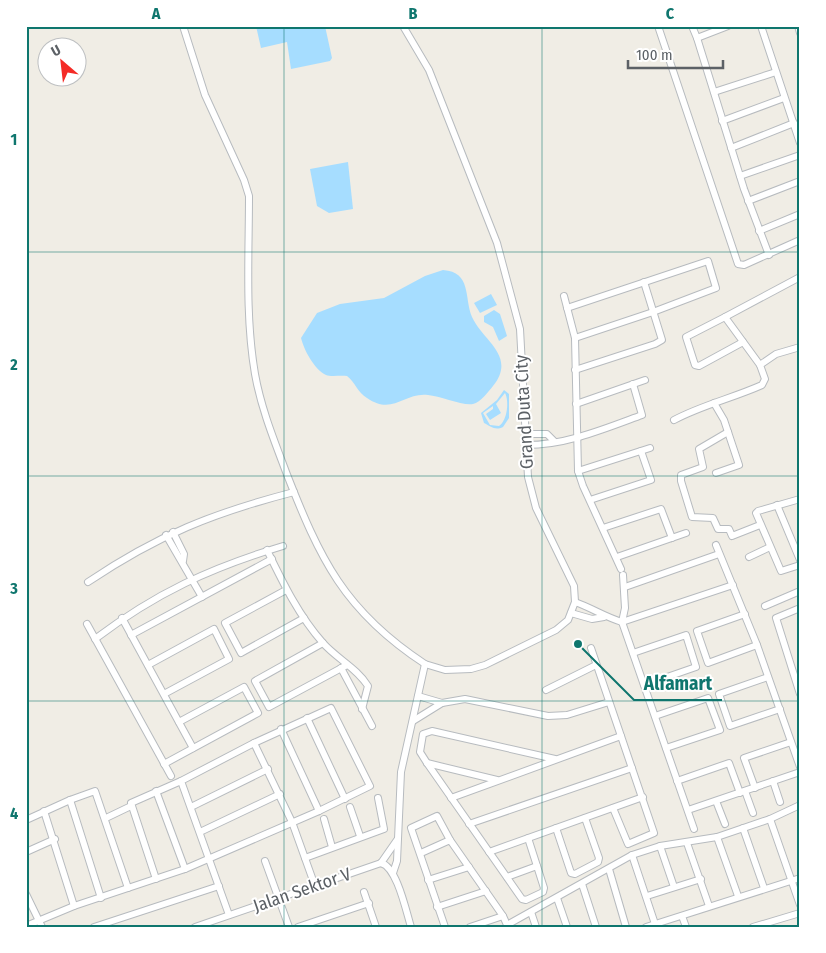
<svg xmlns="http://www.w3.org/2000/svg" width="826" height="953" viewBox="0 0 826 953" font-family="'Fira Sans Condensed',sans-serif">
  <rect width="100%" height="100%" fill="#f0ede5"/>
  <!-- water -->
  <g fill="#a6ddff" fill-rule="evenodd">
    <path d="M256 26H325L332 58 330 61 291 69 287 42 261 48Z"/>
    <path d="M348 162 353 209 329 213 317 206 310 169Z"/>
    <path d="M443 270C472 272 464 298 472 317 483 341 517 356 493 386 488 392 481 402 473 404 463 406 440 396 428 395 404 392 393 416 367 398 358 393 355 382 347 376 341 375 331 377 326 375 314 369 304 350 301 338L317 313 340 304 384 298 425 276Z"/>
    <path d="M491 294 497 305 480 313 474 303Z"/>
    <path d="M494 310 500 314 507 336 499 341 493 327 484 322V316Z"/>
    <path d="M504 390 509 394V418L503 427C495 431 490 426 484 423L481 413 497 400ZM505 393C509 400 508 420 499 426L490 425 483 413 493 406V409L486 414 490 420 501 413 496 404Z"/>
  </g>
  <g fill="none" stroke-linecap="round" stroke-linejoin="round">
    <!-- minor casing -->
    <g stroke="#b7bbbf" stroke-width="8">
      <g id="minor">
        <path d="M183 26 205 95 244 180 249 196C249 255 245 316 255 374 261 408 274 440 286 472 320 559 344 611 425 664"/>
        <path d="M658 26 738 264 744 265 800 240"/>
        <path d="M692 26 697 38"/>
        <path d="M728 26 697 38 744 189 769 255"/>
        <path d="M761 26 800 143"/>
        <path d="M798 26 800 33"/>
        <path d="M714 92 776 72"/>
        <path d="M722 121 784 98"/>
        <path d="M731 148 794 123"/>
        <path d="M740 176 800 155"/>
        <path d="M748 201 800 181"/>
        <path d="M759 231 800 214"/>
        <path d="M564 296 575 338 578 471 583 486 621 569"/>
        <path d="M567 308 708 261 716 288 653 312 575 338"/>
        <path d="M725 317 686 337 695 365 699 366 743 342"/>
        <path d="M760 365 725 317 800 277"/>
        <path d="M575 370 655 344 662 340 644 282"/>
        <path d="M714 403 724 420 739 465 716 473"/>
        <path d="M576 404 645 380"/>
        <path d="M674 420C702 405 733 398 762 385L765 379 760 365 776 354 800 347"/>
        <path d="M728 432 699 449 703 467 681 475V481L692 517 713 518 718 529H729L732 536 760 525"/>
        <path d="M526 434H547L554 441"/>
        <path d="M526 445C566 445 604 429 642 415L633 384"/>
        <path d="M578 471 650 448"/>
        <path d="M800 499 758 511 756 513 781 571 800 565"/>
        <path d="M590 500 651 480 641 451"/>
        <path d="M777 505 800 560"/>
        <path d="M603 528 661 509 672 538"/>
        <path d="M173 532 184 554 183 561"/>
        <path d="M166 535 202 597"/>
        <path d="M716 545 757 645 800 767"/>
        <path d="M267 550C283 583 299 616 323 643 336 658 357 668 368 686L362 709"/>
        <path d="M617 557 686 533"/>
        <path d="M749 557 770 547"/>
        <path d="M623 575 625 608 622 622 694 829"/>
        <path d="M88 582C158 535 213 513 294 492"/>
        <path d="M625 587 719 554"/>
        <path d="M286 590 225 623 241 653 304 618"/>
        <path d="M575 602C592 608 605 617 622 622L733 585"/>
        <path d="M765 606 800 591"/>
        <path d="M800 608 776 618 800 694"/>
        <path d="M571 613 592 619 604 617"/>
        <path d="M745 614 697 631 708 663 757 645"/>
        <path d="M122 618 193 748"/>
        <path d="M87 624 171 776"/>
        <path d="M131 635 272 559"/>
        <path d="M95 639C156 593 210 568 283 546"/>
        <path d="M323 643 255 681 269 707 347 665"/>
        <path d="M591 648 654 833 628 844 613 808"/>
        <path d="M633 653 686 635 696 667 644 685"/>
        <path d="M148 665 214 629 229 659 164 694"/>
        <path d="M341 668 372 726"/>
        <path d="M768 677 719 694 730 726 780 709"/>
        <path d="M546 690 596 665"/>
        <path d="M418 696 442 703"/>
        <path d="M655 716 708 698 720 730 666 748"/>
        <path d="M307 718 345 799"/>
        <path d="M413 721 442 703 465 699 548 716 567 715 609 702"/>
        <path d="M281 729 319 811"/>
        <path d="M427 763 497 780"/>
        <path d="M164 764 258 713 244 687 179 722"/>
        <path d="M677 781 729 763 740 793"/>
        <path d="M773 781 780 802"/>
        <path d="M755 788 744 758 791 742"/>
        <path d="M156 791 185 869"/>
        <path d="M745 791 753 813"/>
        <path d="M451 798 621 736"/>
        <path d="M70 800 95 791 128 888"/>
        <path d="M716 801 725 824"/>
        <path d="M191 807 268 769"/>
        <path d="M350 807 360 836"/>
        <path d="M688 810 800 772"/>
        <path d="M44 811 74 906"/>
        <path d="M106 818 131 806"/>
        <path d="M324 819 332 847"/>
        <path d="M770 819 800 905"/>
        <path d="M26 820 70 800 101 898"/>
        <path d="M469 824 632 768"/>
        <path d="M556 828 571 873 575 874 598 862 599 858 585 818"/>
        <path d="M743 828 764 888"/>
        <path d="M200 832 280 794"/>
        <path d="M717 837 738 896"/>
        <path d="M687 843 709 906"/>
        <path d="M660 846 674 887"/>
        <path d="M26 852 55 839"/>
        <path d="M489 852 643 797"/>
        <path d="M421 853 450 840 503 916 508 927"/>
        <path d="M632 855 655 924"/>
        <path d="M305 858 384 829 378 798"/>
        <path d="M265 861 289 927"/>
        <path d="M381 863C397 867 406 911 411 927"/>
        <path d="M381 863 397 840"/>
        <path d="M537 866 544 888 543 892 526 900 522 899 427 763 420 752 423 734 432 731 555 759"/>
        <path d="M609 869 626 927"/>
        <path d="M393 873 397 861 401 772 425 664 445 670 471 669 485 665 556 630 568 620 575 602 574 586 536 508 528 477 520 329 497 243 429 70 403 26"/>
        <path d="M507 877 537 866 528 838"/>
        <path d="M156 879 131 803 181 781"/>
        <path d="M428 880 469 867"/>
        <path d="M582 884 596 927"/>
        <path d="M364 892 376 927"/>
        <path d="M26 894 42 927"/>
        <path d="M647 896 701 879"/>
        <path d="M557 898 567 927"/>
        <path d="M437 907 486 891"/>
        <path d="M531 912 536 927"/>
        <path d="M229 915 181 781 254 743 292 822 315 886"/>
        <path d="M682 916 686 927"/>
        <path d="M507 925 632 855 660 846 717 837 770 819 800 805"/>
        <path d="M26 926 74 906 185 869 319 811 370 786 331 708 254 743"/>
        <path d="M94 927 219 886"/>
        <path d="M195 927 381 863"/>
        <path d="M298 927 369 903"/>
        <path d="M445 927 411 828 437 816 450 840"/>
        <path d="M470 927 503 916"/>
        <path d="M646 927 800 878"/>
        <path d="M753 927 800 913"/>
      </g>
    </g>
    <!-- minor -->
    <use href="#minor" stroke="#fff" stroke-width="6"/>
  </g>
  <!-- grid -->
  <path fill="none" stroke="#0f766e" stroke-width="1" stroke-opacity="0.55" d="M284 26V927M542 26V927M26 252H800M26 476H800M26 701H800"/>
  <g text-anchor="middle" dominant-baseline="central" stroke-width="4" stroke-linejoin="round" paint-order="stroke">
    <!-- street labels -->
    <g font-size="18" fill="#5c6166" stroke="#fff">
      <text transform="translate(524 412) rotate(-93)">Grand Duta City</text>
      <text transform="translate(302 890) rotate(-19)">Jalan Sektor V</text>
    </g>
  </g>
  <!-- callouts -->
  <path fill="none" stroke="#0f766e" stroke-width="2" d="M578 644L634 700H722"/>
  <circle fill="#0f766e" stroke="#fff" stroke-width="2" cx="578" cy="644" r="5"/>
  <g font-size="19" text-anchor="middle" font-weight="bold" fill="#0f766e" stroke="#fff" stroke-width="4" stroke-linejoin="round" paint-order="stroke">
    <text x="678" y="690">Alfamart</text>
  </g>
  <!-- border -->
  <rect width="826" height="953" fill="none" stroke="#ffffff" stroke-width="55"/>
  <!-- north arrow -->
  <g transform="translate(62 62) rotate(332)"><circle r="24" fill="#ffffff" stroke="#bec0c2"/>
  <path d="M0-4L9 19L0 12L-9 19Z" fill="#f42b26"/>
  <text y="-8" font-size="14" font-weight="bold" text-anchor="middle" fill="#5c6166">U</text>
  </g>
  <!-- scale -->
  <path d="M628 60v8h95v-8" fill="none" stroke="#5c6166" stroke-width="2.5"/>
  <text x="636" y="60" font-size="15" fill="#5c6166" stroke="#ffffff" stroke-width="4" paint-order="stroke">100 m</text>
  <rect x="28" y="28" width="770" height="898" fill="none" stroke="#0f766e" stroke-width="2"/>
  <g font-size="16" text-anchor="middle" font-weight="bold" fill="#0f766e">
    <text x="156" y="19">A</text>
    <text x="413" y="19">B</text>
    <text x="670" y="19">C</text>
    <text x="14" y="145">1</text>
    <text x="14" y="370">2</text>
    <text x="14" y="594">3</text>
    <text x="14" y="819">4</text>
  </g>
</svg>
